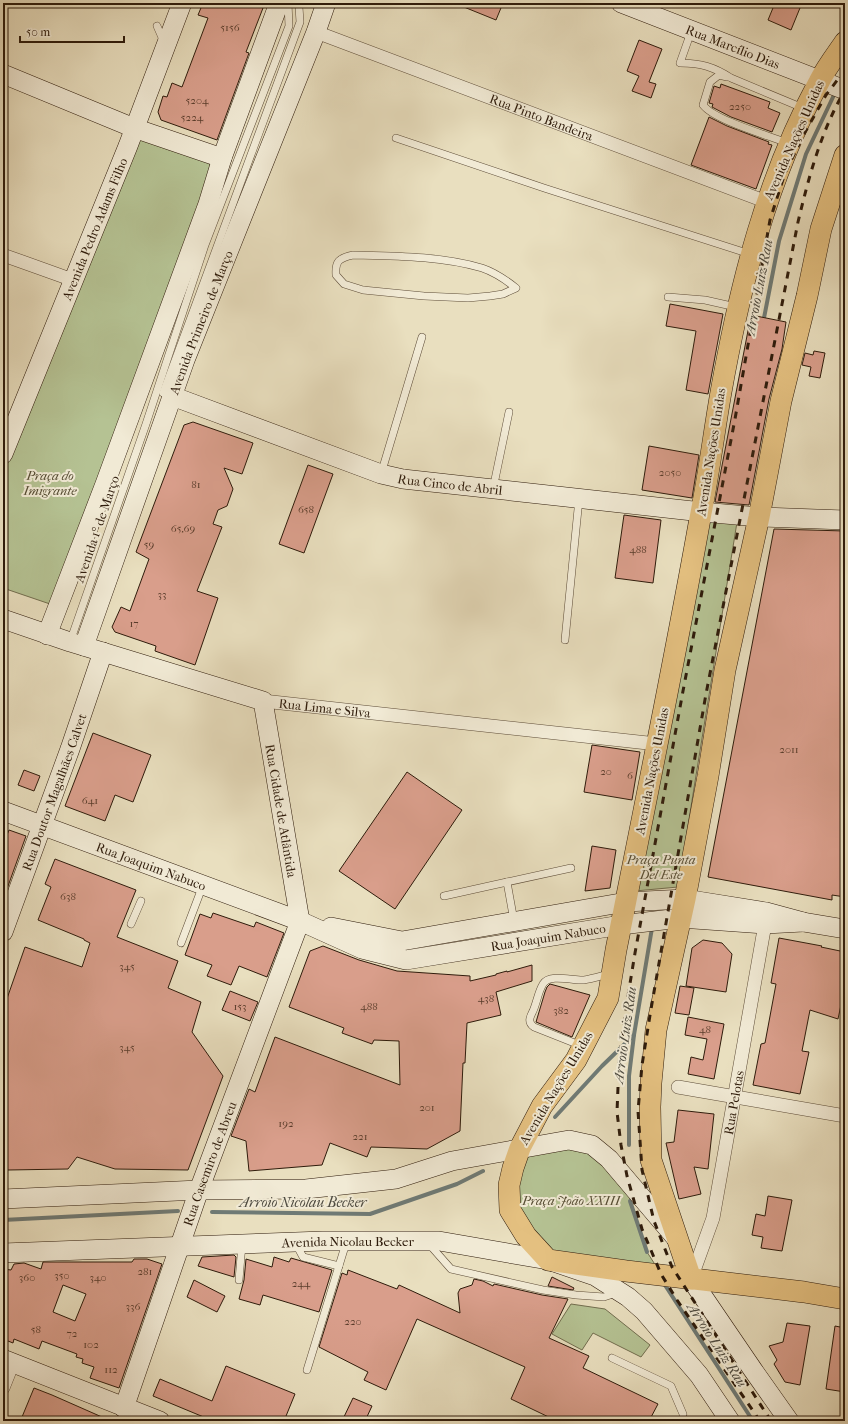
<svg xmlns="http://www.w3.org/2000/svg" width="848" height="1424" viewBox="0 0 848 1424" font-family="'IM FELL French Canon',serif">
  <rect width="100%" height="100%" fill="#e9dfbf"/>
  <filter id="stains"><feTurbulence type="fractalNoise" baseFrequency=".005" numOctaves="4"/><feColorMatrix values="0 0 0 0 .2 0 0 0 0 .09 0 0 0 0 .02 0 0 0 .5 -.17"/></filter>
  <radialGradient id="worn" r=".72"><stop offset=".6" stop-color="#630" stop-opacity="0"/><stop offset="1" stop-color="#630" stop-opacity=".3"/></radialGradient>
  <!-- green -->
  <g fill="#b5c293" stroke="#726e4f">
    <path d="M137 133 211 160 204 202 53 605 3 588V475Z"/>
    <path d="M710 514 738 516 678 887 635 891Z"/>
    <path d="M569 1140 629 1181 630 1201 647 1252 663 1277 548 1260 510 1210 520 1148Z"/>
    <path d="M571 1304 605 1309 650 1345 641 1357 593 1333 582 1350 552 1334Z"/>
  </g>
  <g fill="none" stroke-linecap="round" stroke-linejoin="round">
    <!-- stream -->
    <g stroke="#6f7a75" stroke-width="4">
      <path d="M763 323 779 241 806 154 834 95"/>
      <path d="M555 1117 602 1066 634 1035"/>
      <path d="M629 1145V1076L634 1035 652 928"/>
      <path d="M630 1201 647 1252"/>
      <path d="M212 1212 370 1214 457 1184 483 1171"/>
      <path d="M3 1220 178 1211"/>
      <path d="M663 1282 753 1421"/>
    </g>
  </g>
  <!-- building -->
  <g fill="#d99e8b" stroke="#2e1b0b" fill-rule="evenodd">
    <path d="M203 3H250L263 8 246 52 249 53 217 140 161 120 158 112 163 96 167 97 172 83 182 87 208 18 198 15Z"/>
    <path d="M454 3H503L496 20Z"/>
    <path d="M775 3H802L791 30 768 20Z"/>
    <path d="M639 40 662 49 649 82 656 84 651 98 632 91 639 76 627 71Z"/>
    <path d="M721 84 770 102 768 108 780 113 772 132 731 117 712 107 713 104 709 103 714 86 720 88Z"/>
    <path d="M709 117 727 126 769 142 768 144 772 145 756 189 691 165Z"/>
    <path d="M670 304 723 314 708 394 686 390 696 331 666 326Z"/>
    <path d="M751 315 786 322 782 349 769 399 749 505 715 502Z"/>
    <path d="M814 351 825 353 820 378 809 376 811 367 802 365 805 353 813 355Z"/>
    <path d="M193 422 253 443 242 474 224 468 233 489 227 506 218 510 213 524 222 527 197 591 218 598 195 665 155 651 156 646 115 632 112 627 121 607 130 611 149 559 136 552 184 425Z"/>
    <path d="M649 446 699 455 692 498 642 490Z"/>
    <path d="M308 465 333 474 304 553 279 544Z"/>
    <path d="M624 515 661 520 653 583 615 578Z"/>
    <path d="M774 529 845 531V897L832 895V900L708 877Z"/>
    <path d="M93 733 151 755 133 802 115 795 105 821 65 806Z"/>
    <path d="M592 745 640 752 632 800 584 792Z"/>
    <path d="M24 770 40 776 34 791 18 785Z"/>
    <path d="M407 772 462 810 395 909 339 871Z"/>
    <path d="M9 830 26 836 3 900V845Z"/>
    <path d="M592 846 616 850 610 888 585 891Z"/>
    <path d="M55 859 136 890 117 937 178 961 168 988 201 1002 192 1032 223 1076 188 1170 115 1169 77 1157 68 1169 8 1170 3 1169V1010L25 947 82 967 90 943 84 940V939L38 920 51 887 45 884Z"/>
    <path d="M213 913 254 927 256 922 284 933 267 977 239 966 231 985 207 976 212 965 185 955 200 914 211 918Z"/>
    <path d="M779 938 822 946 821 947 845 952V986L838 1019 810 1010 802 1051 809 1052 800 1094 753 1085 761 1044 765 1043 776 984 771 983Z"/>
    <path d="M703 940 722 943 732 954 726 992 686 986 692 948Z"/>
    <path d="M323 946 359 960 397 971 470 976V981L496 975V974L507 971V972L532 965V981L496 992 501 1015 467 1023 465 1063H463L460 1131 427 1149 371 1147 367 1157 330 1143 322 1165 249 1171 246 1141 231 1136 249 1089 255 1092 275 1037 400 1085 399 1041 374 1040 372 1044 342 1033 344 1028 289 1007 310 951Z"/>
    <path d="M550 984 590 995 572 1037 536 1022 545 992 547 987Z"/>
    <path d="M680 986 694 988 689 1015 675 1013Z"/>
    <path d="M230 991 258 1002 250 1021 222 1010Z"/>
    <path d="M688 1017 724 1024 714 1079 688 1074 691 1057 703 1060 707 1039 685 1035Z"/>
    <path d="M678 1110 714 1114 708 1169 694 1167 701 1194 679 1199 666 1143 674 1142Z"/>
    <path d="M768 1196 792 1200 782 1251 761 1248 763 1237 752 1235 756 1214 765 1216Z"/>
    <path d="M234 1255 236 1257 234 1277 198 1266 202 1257Z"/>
    <path d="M274 1257 289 1262 291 1258 332 1270 319 1312 263 1295 260 1305 239 1299 244 1280 246 1259 272 1267Z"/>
    <path d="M134 1259H147L162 1264 119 1388 90 1378 94 1367 82 1363 83 1359 76 1357 77 1354 42 1341 39 1349 14 1339 13 1343 3 1339V1269L11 1270 14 1264 24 1263 41 1269 43 1262H132ZM63 1285 86 1294 75 1321 53 1312Z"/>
    <path d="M348 1270 397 1289 399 1285 460 1313 458 1293 460 1289 472 1285 474 1279 483 1281 493 1286 494 1284 542 1295 568 1299 549 1338 589 1356 583 1368 658 1404 649 1421H557L511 1399 525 1367 417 1319 386 1390 364 1380 368 1372 319 1347 342 1273 347 1275Z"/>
    <path d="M552 1277 574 1288 573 1290 548 1286Z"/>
    <path d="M194 1280 225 1296 217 1312 187 1297Z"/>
    <path d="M787 1323 810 1326 800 1385 785 1382 774 1364 777 1360 769 1346 783 1342Z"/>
    <path d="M835 1326 845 1328V1392L826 1389Z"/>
    <path d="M226 1366 295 1394 284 1421H204L206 1418 153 1396 160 1379 212 1401Z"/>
    <path d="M34 1388 52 1395 111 1421H32L22 1417Z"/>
    <path d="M353 1398 372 1406 365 1421H342Z"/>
  </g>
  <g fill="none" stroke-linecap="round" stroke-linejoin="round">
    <!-- lane casing -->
    <g stroke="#5d4c38" stroke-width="8">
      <g id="lane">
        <path d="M157 26 164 42"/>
        <path d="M691 32 680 63C701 63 714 67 731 78L803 108"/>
        <path d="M727 77 719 75 710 82 703 105C714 120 767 135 787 143"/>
        <path d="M396 138 544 188 750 254"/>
        <path d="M353 255C395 256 441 256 482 268 494 272 506 280 516 288L503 294 490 296 468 298 424 296 363 290 344 284 336 275C335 261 339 258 353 255Z"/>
        <path d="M668 297 705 300 736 307"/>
        <path d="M163 393 300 22 299 7 301 3"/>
        <path d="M381 474 422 337"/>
        <path d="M493 489 509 412"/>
        <path d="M565 640 579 499"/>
        <path d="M70 642 146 424 205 245 289 26 288 3"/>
        <path d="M507 882 571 868"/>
        <path d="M444 896 507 882 514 921"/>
        <path d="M131 924 141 901"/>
        <path d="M181 943 203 885"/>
        <path d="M582 1046 534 1027C527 1022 530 1017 533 1011 537 1002 538 992 543 984 549 973 574 981 584 980 592 979 601 976 609 974"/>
        <path d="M296 1244 303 1257 339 1266"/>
        <path d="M429 1244 451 1269 543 1290 576 1295 604 1297 616 1293"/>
        <path d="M239 1280 242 1244"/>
        <path d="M612 1358 671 1386 683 1414"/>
        <path d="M307 1370 346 1243"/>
      </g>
    </g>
    <!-- street casing -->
    <g stroke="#5d4c38" stroke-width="14">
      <g id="street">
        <path id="s1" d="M316 32 767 202"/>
        <path d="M3 255 73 280"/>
        <path id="s2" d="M263 701 657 744"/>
        <path d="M678 1087 845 1116"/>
        <path id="s3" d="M691 1279 713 1218 765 924"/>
        <path d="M3 1388 13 1363"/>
      </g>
    </g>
    <!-- secondary casing -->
    <g stroke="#2e1b0b" stroke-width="20">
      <g id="secondary">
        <path id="s4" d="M621 3 845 90"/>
        <path d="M3 74 134 128 222 158"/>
        <path id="s5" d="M172 396 381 474 403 479 702 512 759 517 845 520"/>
        <path id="s6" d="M3 454 128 146 182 3"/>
        <path id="s7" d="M3 619 70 642 263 701 300 921"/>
        <path d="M47 635 105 484 208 204 222 158 279 3"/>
        <path id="s8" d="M84 646 185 360 316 32 326 3"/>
        <path id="s9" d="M3 811 300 921 362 949 406 960 621 925 680 918 765 924 803 922"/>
        <path d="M331 927 402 941 626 902 685 899 766 912 803 922 845 929"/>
        <path id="s10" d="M3 932 70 749 103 652"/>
        <path d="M3 1199 199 1190 306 1189 396 1179 452 1161 569 1140 592 1145 609 1159 676 1238"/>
        <path id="s11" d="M3 1253 323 1241H439L548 1260 595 1276 628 1297 644 1311 699 1375 730 1421"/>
        <path d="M691 1279 753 1370 789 1421"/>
        <path d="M3 1359 160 1421"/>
        <path id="s12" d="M124 1408 199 1190 300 921"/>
      </g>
    </g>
    <!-- primary casing -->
    <g stroke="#2e1b0b" stroke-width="22">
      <g id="primary">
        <path d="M845 42C836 55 826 68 819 82 767 178 740 285 721 392 714 432 709 473 701 513 675 659 645 805 616 950L608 998 576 1060 542 1106 520 1148 513 1168 509 1185 510 1210 526 1236 548 1260 626 1271 804 1292 845 1299"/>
        <path d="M691 1279 651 1160 650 1107 651 1083 656 1030 685 899 708 776 725 670 759 517 781 401 807 296 821 229 845 155"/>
      </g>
    </g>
    <!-- lane -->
    <use href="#lane" stroke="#f1ead5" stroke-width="7"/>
    <!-- street -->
    <use href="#street" stroke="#f1ead5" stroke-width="13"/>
    <!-- secondary -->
    <use href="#secondary" stroke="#f1ead5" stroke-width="19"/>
    <!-- primary -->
    <use href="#primary" stroke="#e4c080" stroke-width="21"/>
    <!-- rail -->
    <g stroke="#2e1b0b" stroke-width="3" stroke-dasharray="7 7" stroke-linecap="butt">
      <path d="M760 1421 677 1300 661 1274 642 1229 627 1176 621 1145 617 1112 619 1063 626 1008 635 953 683 691 735 419 770 220 785 173 804 134 826 95 845 70"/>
      <path d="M771 1421 672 1267 654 1221 642 1170 638 1111 642 1065 651 1009 706 694 798 222C809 176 821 131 845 90"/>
    </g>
  </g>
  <g text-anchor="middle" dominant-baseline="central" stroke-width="4" stroke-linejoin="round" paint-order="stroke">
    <!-- number labels -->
    <g font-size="11" fill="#593c2b">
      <text x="230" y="27">5156</text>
      <text x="197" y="100">5204</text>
      <text x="740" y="106">2250</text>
      <text x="192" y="117">5224</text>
      <text x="670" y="472">2050</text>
      <text x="196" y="484">81</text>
      <text x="306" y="509">658</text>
      <text x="183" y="528">65,69</text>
      <text x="149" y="544">59</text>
      <text x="638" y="549">488</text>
      <text x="162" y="594">33</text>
      <text x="134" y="623">17</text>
      <text x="789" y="749">2011</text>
      <text x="606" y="771">20</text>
      <text x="630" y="775">6</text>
      <text x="90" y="800">641</text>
      <text x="68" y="896">638</text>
      <text x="127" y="966">345</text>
      <text x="486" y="998">438</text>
      <text x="240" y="1006">153</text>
      <text x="369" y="1006">488</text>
      <text x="561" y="1010">382</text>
      <text x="705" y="1029">48</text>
      <text x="127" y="1047">345</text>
      <text x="427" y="1107">201</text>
      <text x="286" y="1123">192</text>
      <text x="360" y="1136">221</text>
      <text x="145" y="1271">281</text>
      <text x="62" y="1275">350</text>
      <text x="27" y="1277">360</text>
      <text x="98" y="1277">340</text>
      <text x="301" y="1283">244</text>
      <text x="133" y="1306">336</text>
      <text x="353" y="1321">220</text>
      <text x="36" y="1329">58</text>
      <text x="72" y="1333">72</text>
      <text x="91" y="1344">102</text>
      <text x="111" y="1369">112</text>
    </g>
    <!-- street labels -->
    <g font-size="13" fill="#2e1b0b" stroke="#f1ead5">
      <text stroke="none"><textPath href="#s4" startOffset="120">Rua Marcílio Dias</textPath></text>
      <text stroke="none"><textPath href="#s1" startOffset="241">Rua Pinto Bandeira</textPath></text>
      <text transform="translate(794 140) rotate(-66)">Avenida Nações Unidas</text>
      <text stroke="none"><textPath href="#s6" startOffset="243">Avenida Pedro Adams Filho</textPath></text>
      <text stroke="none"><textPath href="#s8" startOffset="344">Avenida Primeiro de Março</textPath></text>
      <text transform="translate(711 452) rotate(-81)">Avenida Nações Unidas</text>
      <text stroke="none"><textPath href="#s5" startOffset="293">Rua Cinco de Abril</textPath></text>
      <text transform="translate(97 529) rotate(-71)">Avenida 1° de Março</text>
      <text stroke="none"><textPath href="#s2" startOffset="62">Rua Lima e Silva</textPath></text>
      <text transform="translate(652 771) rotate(-79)">Avenida Nações Unidas</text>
      <text stroke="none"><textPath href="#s10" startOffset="149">Rua Doutor Magalhães Calvet</textPath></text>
      <text stroke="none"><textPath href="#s7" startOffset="384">Rua Cidade de Atlântida</textPath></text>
      <text stroke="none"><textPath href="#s9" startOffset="158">Rua Joaquim Nabuco</textPath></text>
      <text stroke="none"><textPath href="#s9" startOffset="574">Rua Joaquim Nabuco</textPath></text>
      <text transform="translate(556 1088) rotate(-59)">Avenida Nações Unidas</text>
      <text stroke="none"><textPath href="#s3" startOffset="182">Rua Pelotas</textPath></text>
      <text stroke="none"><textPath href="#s12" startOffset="259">Rua Casemiro de Abreu</textPath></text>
      <text stroke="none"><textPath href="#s11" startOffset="345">Avenida Nicolau Becker</textPath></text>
    </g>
    <!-- park labels -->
    <g font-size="13" font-style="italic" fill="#564d34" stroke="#f1ead5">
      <text x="50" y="475">Praça do<tspan x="50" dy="15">Imigrante</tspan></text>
      <text x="661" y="859">Praça Punta<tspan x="661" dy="15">Del Este</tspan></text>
      <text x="571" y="1200">Praça João XXIII</text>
    </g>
    <!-- water labels -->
    <g font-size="14" font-style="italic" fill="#4e4b40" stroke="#f1ead5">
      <text transform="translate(759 287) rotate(-79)">Arroio Luiz Rau</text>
      <text transform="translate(625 1035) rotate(-82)">Arroio Luiz Rau</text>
      <text x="303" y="1202">Arroio Nicolau Becker</text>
      <text transform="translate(717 1345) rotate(57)">Arroio Luiz Rau</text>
    </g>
  </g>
  <!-- margin -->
  <rect width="848" height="1424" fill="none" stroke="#e9dfbf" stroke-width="16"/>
  <rect x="4" y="4" width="840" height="1416" fill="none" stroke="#2e1b0b" stroke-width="2"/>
  <rect x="8" y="8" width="832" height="1408" fill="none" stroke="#2e1b0b"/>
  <!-- scale -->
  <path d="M20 36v6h104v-6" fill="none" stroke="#2e1b0b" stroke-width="2"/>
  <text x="26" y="36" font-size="12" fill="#2e1b0b" stroke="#f1ead5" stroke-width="3" paint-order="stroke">50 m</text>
  <rect width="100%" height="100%" filter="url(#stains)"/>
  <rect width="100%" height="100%" fill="url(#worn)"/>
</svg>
